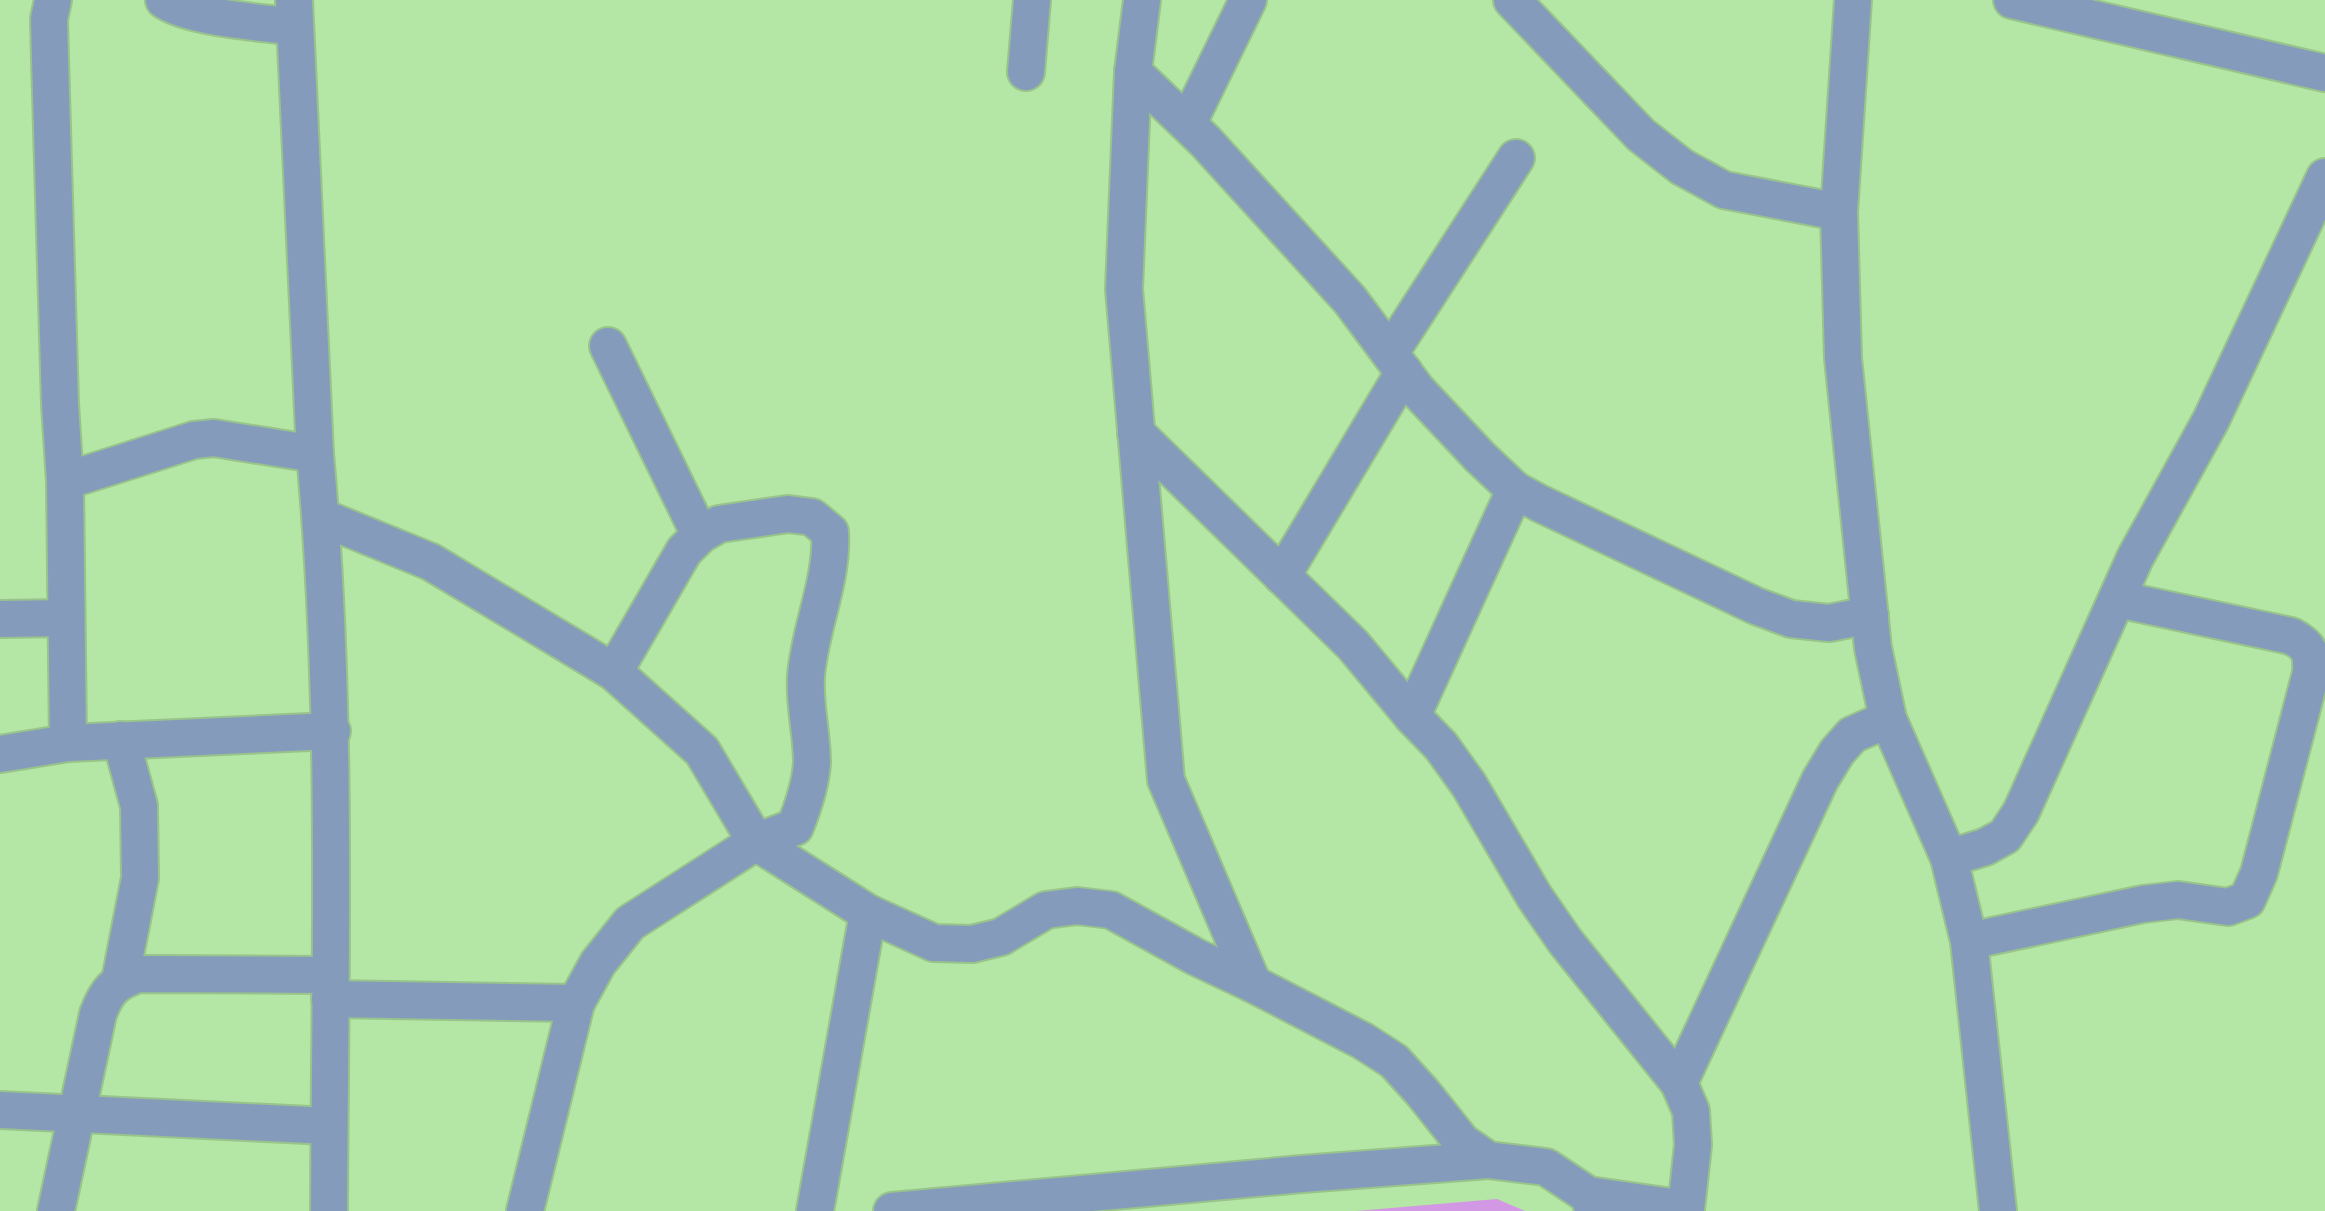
<svg xmlns="http://www.w3.org/2000/svg" width="2325" height="1211" viewBox="0 0 2325 1211" font-family="Commissioner,sans-serif">
  <rect width="100%" height="100%" fill="#b4e6a5"/>
  <!-- water -->
  <path fill="#d398e4" d="M1497 1199 1525 1211H1356Z"/>
  <g fill="none" stroke-linecap="round" stroke-linejoin="round">
    <!-- street casing -->
    <g stroke="#98c48b" stroke-width="40">
      <g id="street">
        <path d="M53 0 49 19 50 59 60 404 65 481 194 440 214 438 315 454"/>
        <path d="M164 0C189 18 261 22 294 27"/>
        <path d="M294 0 315 454C338 706 330 959 329 1211"/>
        <path d="M1142 0 1133 72 1124 289 1166 780 1253 984"/>
        <path d="M1512 0 1641 135 1682 167 1724 190 1839 212"/>
        <path d="M1853 0 1839 212 1843 358 1873 648 1888 719 1949 858 1969 941 1998 1211"/>
        <path d="M2012 0 2325 73"/>
        <path d="M1026 72 1032 0"/>
        <path d="M1133 72 1205 141 1350 300 1417 390 1480 457 1515 490 1539 503 1756 606 1791 619 1829 623 1870 615"/>
        <path d="M1188 123 1248 0"/>
        <path d="M608 346 700 535"/>
        <path d="M1390 353 1516 158"/>
        <path d="M1136 433 1353 645 1412 716 1441 746 1469 785 1534 896 1565 941 1679 1083 1691 1111 1693 1145 1686 1209"/>
        <path d="M65 481 68 743"/>
        <path d="M321 517 431 562 614 672 702 751 756 842 868 913 934 943 972 944 1001 937 1046 910 1077 906 1111 910 1196 957 1253 984 1363 1041 1394 1061 1423 1093 1462 1142 1488 1160 1546 1167 1588 1195 1594 1211"/>
        <path d="M1282 576 1404 372"/>
        <path d="M0 619 66 618"/>
        <path d="M1412 716 1515 490"/>
        <path d="M0 754 68 743 332 731"/>
        <path d="M1949 858 1985 847 2005 836 2021 812 2135 558 2211 420 2325 177"/>
        <path d="M1969 941 2143 904 2178 900 2228 907 2247 900 2259 873 2311 673C2312 653 2310 646 2291 636L2117 599"/>
        <path d="M120 981 140 878 139 806 121 740"/>
        <path d="M330 999 576 1003"/>
        <path d="M1679 1083 1820 780 1837 752 1852 735 1888 719"/>
        <path d="M0 1110 329 1126"/>
        <path d="M1588 1195 1686 1209V1211"/>
        <path d="M56 1211 98 1014C107 990 114 983 138 974L330 975"/>
        <path d="M525 1211 576 1003 598 963 630 923 756 842 795 827C803 807 811 784 812 762 812 733 804 705 806 676 810 627 833 580 830 532L812 517 788 514 719 524 700 535 684 551 614 672"/>
        <path d="M815 1211 868 913"/>
        <path d="M892 1211 1302 1174 1488 1160"/>
      </g>
    </g>
    <!-- street -->
    <use href="#street" stroke="#859bbc" stroke-width="36"/>
  </g>
</svg>
